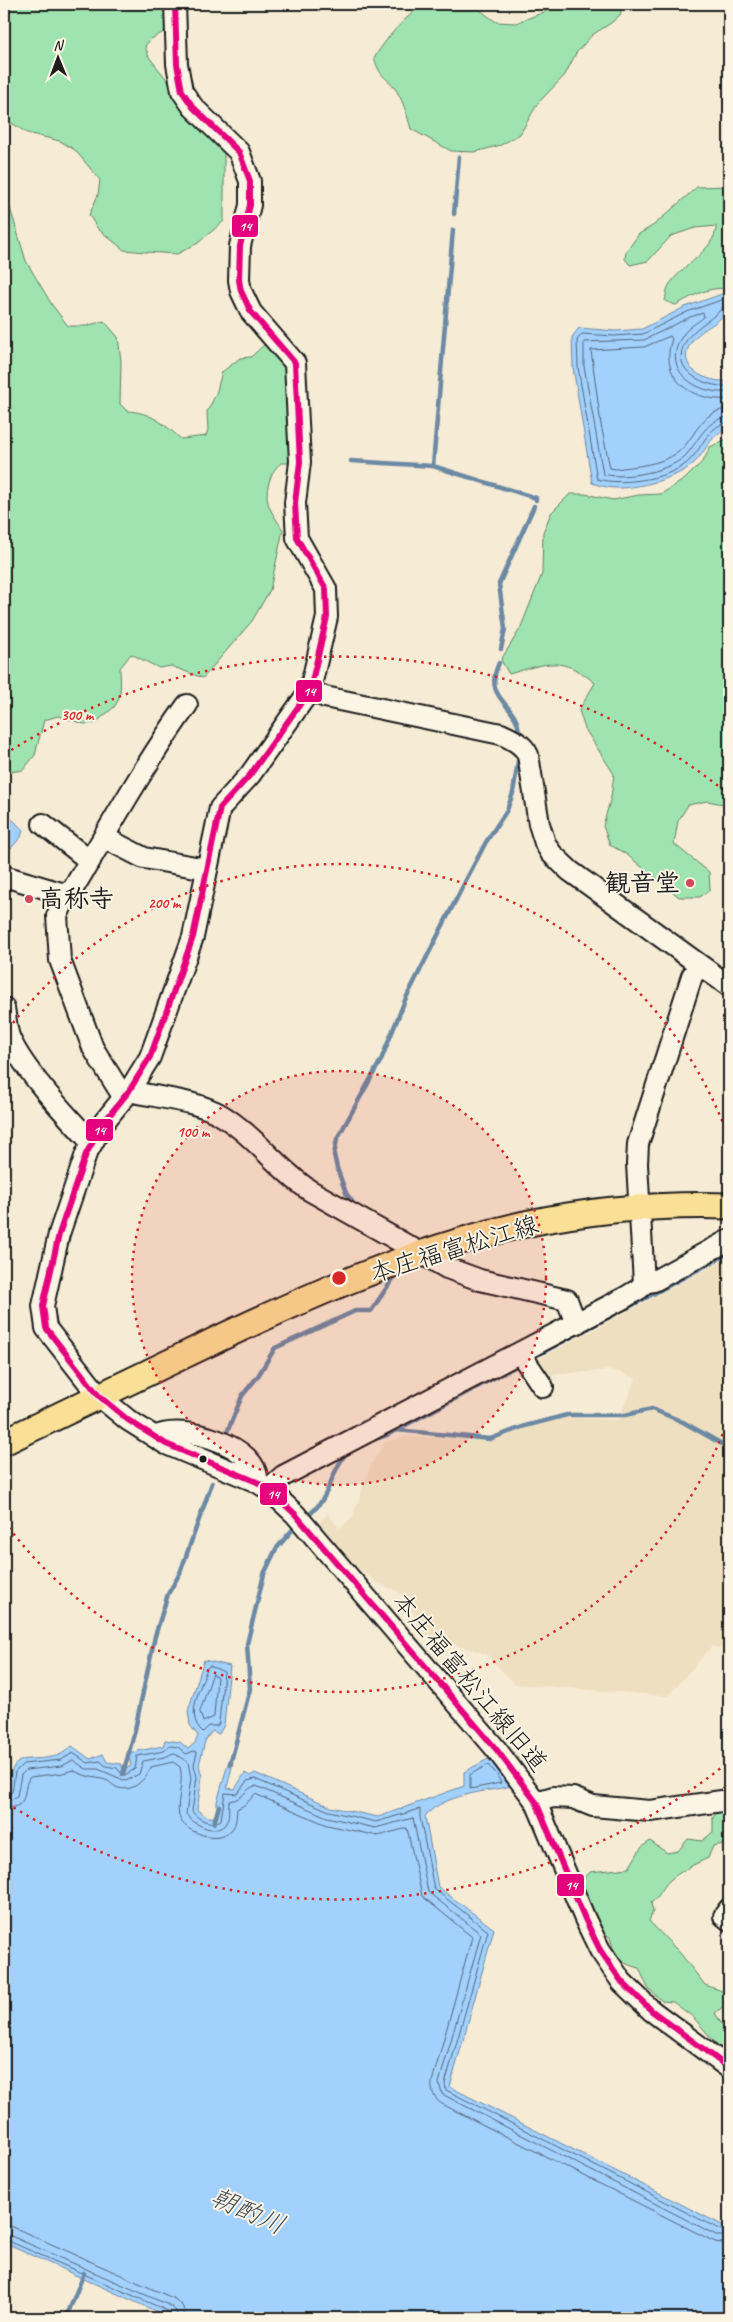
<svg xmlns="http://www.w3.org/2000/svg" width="733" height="2322" viewBox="0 0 733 2322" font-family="Caveat,'Klee One',sans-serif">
  <rect width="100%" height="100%" fill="#f6ebd5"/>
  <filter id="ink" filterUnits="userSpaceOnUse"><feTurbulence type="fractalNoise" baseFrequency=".02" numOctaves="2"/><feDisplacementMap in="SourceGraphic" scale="10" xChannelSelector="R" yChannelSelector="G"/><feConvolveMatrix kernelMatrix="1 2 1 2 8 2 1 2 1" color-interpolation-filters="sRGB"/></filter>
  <g filter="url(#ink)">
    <!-- built -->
    <path fill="#efdfc1" d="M729 1257V1650L712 1646 668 1696 515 1684 486 1654 427 1636 416 1621 409 1601 398 1591 378 1584 352 1563 319 1522 328 1514 339 1528 352 1518 371 1465 384 1443 407 1436 491 1441 529 1427 567 1418 618 1420 636 1378 612 1370 548 1375 535 1361Z"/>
    <!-- green -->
    <g fill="#9fe4b0" stroke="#5e8066">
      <path d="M4 4H169L164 32 151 39 145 46 149 57 224 152V221L198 243 177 254 146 252 124 250 98 229 89 215 98 195 100 180 75 150 60 141 27 133 10 122 4 98Z"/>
      <path d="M424 4H472L496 22 516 23 552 9 558 4H620L621 14 611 23 592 35 576 53 565 75 538 103 520 134 501 145 475 152 451 151 411 129C407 115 403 99 394 87 382 73 381 78 374 58 388 36 403 19 424 4Z"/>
      <path d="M729 186V290C713 284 690 297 676 305L665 301C666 298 666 293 667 290 673 270 717 251 716 226L695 228 671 236 648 261 630 265 625 259 626 252 639 234 654 225 697 187Z"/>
      <path d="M4 188 26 261 52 305 68 326H86L104 321 118 337 121 361 120 404 127 411C151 412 164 424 181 439L206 436 208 430 207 412 216 394 222 372 240 358 251 357 268 341 288 368 291 463H281C274 469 272 473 269 482 263 504 272 512 283 530L270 590 252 621 203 678 171 666 159 668 131 654 120 668C120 680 123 697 114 707 109 712 102 716 96 723L84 724 58 716 44 720 35 755 23 770 4 773Z"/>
      <path d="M729 438V805L707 801 688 805 678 821 674 844 709 872 710 890 700 897H679L626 854 610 845 603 826 611 797 614 774 585 729 579 710 595 683C562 655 547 663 509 674L501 660 520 629 542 574 543 532 551 513 570 494H585L613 500 639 495 661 494 685 479 704 460 710 447Z"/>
      <path d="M729 1806V1843L713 1846 708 1858C695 1864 680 1871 669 1881 662 1888 660 1896 651 1903L653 1911 649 1921 680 1953 705 1985 725 1992 729 1998 724 2006 715 2013 723 2026 729 2031V2046L720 2048 693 2017 673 2002 662 2001 648 1988 639 1968C620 1964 614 1955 610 1937L603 1933 578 1885 590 1872 629 1868 641 1848 650 1841 667 1853 678 1851 688 1839 702 1841 713 1832V1817L723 1807Z"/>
    </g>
    <!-- water -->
    <g fill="#a2d1fe" stroke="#6c89a4">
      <path d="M725 293 729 295C729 324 706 323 692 341 673 368 707 383 729 381V428C711 433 707 450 695 462 680 478 636 489 615 488 607 488 599 485 592 483L573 367 572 337 579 328 615 331 642 329 685 307Z"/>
      <path d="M4 811 23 830 21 837 4 856Z"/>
      <path d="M204 1660 230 1666 224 1725 219 1734 212 1731 205 1741 199 1765 202 1777 197 1810 207 1817H217V1802L229 1760 233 1762 227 1788 235 1789 245 1773 250 1776 255 1773 331 1807 378 1817 464 1786V1772L490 1758 512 1786C483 1792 445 1794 425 1816L438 1887 494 1929 450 2087 724 2226 728 2222H729V2318H171L4 2243V1788L8 1790C12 1746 29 1765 59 1755 64 1753 68 1749 72 1746L90 1759 103 1754 107 1762 121 1764 124 1770 131 1766 128 1753 163 1746 165 1740 180 1742 188 1749 195 1743 198 1736 190 1725 188 1711Z"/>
    </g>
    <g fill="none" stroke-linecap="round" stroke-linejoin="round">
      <!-- shore -->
      <g stroke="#526476" stroke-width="1">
        <path d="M729 299H724L687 312 643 334 614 336 582 334 577 340 578 367 597 479C622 486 673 479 691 459 703 446 709 424 729 423"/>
        <path d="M729 305 724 306C714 319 698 325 689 337 665 367 702 388 729 386"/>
        <path d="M729 392C697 395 659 370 683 335 688 327 697 323 704 317L703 313 690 317 644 340 584 342V366L603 474C624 480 673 471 687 454 699 440 707 418 729 417"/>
        <path d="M729 399C693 402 658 379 672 339L670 336 644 347 591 350 601 425 610 468 616 469C636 466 660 465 677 453 696 439 699 410 729 409"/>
        <path d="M210 1666 224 1672 219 1723 217 1726H209L203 1732C184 1716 201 1688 207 1668Z"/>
        <path d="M213 1674 217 1677 214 1717 203 1722 200 1712Z"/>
        <path d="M488 1765 496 1773 501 1783 470 1789V1775Z"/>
        <path d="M4 1794 12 1792 15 1772 23 1764 61 1760 73 1753 88 1763 100 1761 106 1766 117 1768 121 1773 125 1775 135 1769 137 1756 164 1751 170 1746 178 1747 186 1754 194 1751 197 1752 194 1765 197 1777 192 1811C197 1820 212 1826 221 1820L225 1793 237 1794 247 1781 255 1779 329 1811 376 1822 420 1809V1817L434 1889 488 1931 445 2084 446 2090 721 2230 725 2231 729 2228"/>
        <path d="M4 1800H11L17 1796 21 1775 26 1770 62 1766 73 1760 86 1769H98L126 1781 139 1774 143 1761 165 1757 173 1753 188 1762 191 1778 186 1814C193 1825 220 1838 227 1821 230 1815 228 1808 229 1801 247 1798 244 1788 256 1786L327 1817 375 1828 413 1818 428 1892 481 1934 439 2083 442 2094 718 2236H729"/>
        <path d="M4 1808C31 1809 21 1789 30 1777L63 1773 73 1770C84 1777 94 1777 106 1780 110 1782 113 1785 116 1787 132 1794 145 1780 151 1767L173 1762 180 1767C185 1784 173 1808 181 1821 191 1835 221 1844 233 1828 237 1822 236 1815 237 1809L246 1804 255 1794 327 1825 378 1836 407 1828 422 1896 472 1937 432 2082C431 2091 434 2099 442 2104L715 2242 729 2244"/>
        <path d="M4 2225 13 2227 175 2299 183 2307 185 2318"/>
        <path d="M4 2233 171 2306 176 2311 178 2318"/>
        <path d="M4 2239 168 2311 172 2318"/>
      </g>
      <!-- stream -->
      <g stroke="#6c89a4" stroke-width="4.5">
        <path d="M454 214 459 157"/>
        <path d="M453 230 433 466 536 498V500"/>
        <path d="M351 461 433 466"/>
        <path d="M501 649 505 629 499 584 534 506"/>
        <path d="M499 663C481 701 520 703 519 735"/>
        <path d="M352 1201 346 1193 337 1168 334 1155 337 1139 381 1060 405 1000 466 880 486 842 507 810 513 793 519 755"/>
        <path d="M627 1308 729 1253"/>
        <path d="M530 1359 615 1314"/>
        <path d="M228 1430 242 1396 258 1376 275 1348 355 1311H371L394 1277"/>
        <path d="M396 1430 490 1439 525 1426 567 1415H625L652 1409 683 1422 729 1448"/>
        <path d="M372 1440 387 1435 520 1364"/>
        <path d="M311 1513C331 1496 330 1472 347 1452"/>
        <path d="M230 1765 250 1689 247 1644 264 1574 276 1549 294 1528"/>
        <path d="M123 1774 134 1734 155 1636 168 1594 180 1573 212 1483"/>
        <path d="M214 1823 219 1806"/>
        <path d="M66 2318 84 2273"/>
      </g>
      <!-- minor casing -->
      <g stroke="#1c1c1c" stroke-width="24">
        <g id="minor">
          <path d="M175 4 177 64 182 91 193 107 239 152 250 181V205L240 246 239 280 241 291 251 312 295 363 300 462 295 503 297 538 326 589 327 617 310 690 250 775 220 808 193 937 158 1035 150 1057 129 1091 104 1122 86 1154 59 1234 43 1306 46 1328 99 1396 128 1420 166 1444 257 1482 268 1489 295 1514 496 1749 536 1802 585 1919 600 1950 622 1982 652 2011 729 2068"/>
          <path d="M310 690 325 697 501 734C512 739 523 744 528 755L539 824 545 843 551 853 570 871 729 986"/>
          <path d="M43 824 90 861"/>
          <path d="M105 838 144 858 207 869"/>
          <path d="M4 876 61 893 71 892C109 829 144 765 187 705"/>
          <path d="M67 894 57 916 60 960 93 1048 124 1098"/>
          <path d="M4 1008C6 1018 6 1030 10 1039 25 1072 67 1116 92 1143"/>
          <path d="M129 1091C159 1098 195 1100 221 1115 254 1135 277 1168 309 1190L447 1268 480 1280 567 1300 576 1324"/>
          <path d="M644 1283 654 1281 729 1240"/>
          <path d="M520 1353 543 1387"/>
          <path d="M155 1437C181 1422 261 1446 257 1482"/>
          <path d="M268 1489 283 1476 624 1298 639 1289 644 1283 637 1164 638 1144 692 976 699 966"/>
          <path d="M536 1802 553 1797 573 1798 593 1806 650 1811 729 1800"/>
          <path d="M729 1909 724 1916 729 1920"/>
        </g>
      </g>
      <!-- major casing -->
      <g stroke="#1c1c1c" stroke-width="29">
        <path id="major" d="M4 1442C67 1412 130 1381 193 1351 299 1300 409 1250 525 1224 591 1210 661 1204 729 1206"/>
      </g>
      <!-- minor -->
      <use href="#minor" stroke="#fcf5e5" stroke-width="20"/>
      <!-- major -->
      <use href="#major" stroke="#fadf96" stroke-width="25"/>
      <!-- bus-1 casing -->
      <g stroke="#fcf5e5" stroke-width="10">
        <path id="bus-1" d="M175 4 177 64 182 91 193 107 239 152 250 181V205L240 246 239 280 241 291 251 312 295 363 300 462 295 503 297 538 326 589 327 617 310 690 250 775 220 808 193 937 158 1035 150 1057 129 1091 104 1122 86 1154 59 1234 43 1306 46 1328 99 1396 128 1420 166 1444 257 1482 268 1489 295 1514 496 1749 536 1802 585 1919 600 1950 622 1982 652 2011 729 2068"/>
      </g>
      <!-- bus-1 -->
      <use href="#bus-1" stroke="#e5007d" stroke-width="6"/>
    </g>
  </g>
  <!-- distance rings -->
  <circle cx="339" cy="1278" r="207" fill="#d62828" fill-opacity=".12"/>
  <g fill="none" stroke="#d62828" stroke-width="2.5" stroke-dasharray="2.5 5">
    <circle cx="339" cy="1278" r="207"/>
    <path d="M728 1420A414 414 0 0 1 4 1521M4 1035A414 414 0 0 1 728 1136"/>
    <path d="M726 1764A621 621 0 0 1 5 1802M5 754A621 621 0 0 1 726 792"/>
  </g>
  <!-- markers -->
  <g fill="#d1495b" stroke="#fcf5e5" stroke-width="2">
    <circle cx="690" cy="883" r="5"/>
    <circle cx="29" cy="899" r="5"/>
  </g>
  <circle fill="#1c1c1c" stroke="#fcf5e5" stroke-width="2" cx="203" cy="1459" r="4.5"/>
  <g text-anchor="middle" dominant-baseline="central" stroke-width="4" stroke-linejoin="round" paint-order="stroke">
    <!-- poi labels -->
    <g font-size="25" font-weight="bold" fill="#1c1c1c" stroke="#fcf5e5" text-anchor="end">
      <text x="680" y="883">観音堂</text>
      <text x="39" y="899" text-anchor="start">高称寺</text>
    </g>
    <!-- street labels -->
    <g font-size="25" fill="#1c1c1c" stroke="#fcf5e5">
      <text transform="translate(454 1249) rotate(-17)">本庄福富松江線</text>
      <text transform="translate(470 1682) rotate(50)">本庄福富松江線旧道</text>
    </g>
    <!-- water labels -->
    <g font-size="26" font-style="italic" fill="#445260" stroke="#fcf5e5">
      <text transform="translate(248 2211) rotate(24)">朝酌川</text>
    </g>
  </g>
  <circle cx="339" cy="1278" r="8" fill="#d62828" stroke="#fcf5e5" stroke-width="2.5"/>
  <g font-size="15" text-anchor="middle" font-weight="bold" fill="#d62828" stroke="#fcf5e5" stroke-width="4" stroke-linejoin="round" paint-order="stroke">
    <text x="77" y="720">300 m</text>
    <text x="164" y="908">200 m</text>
    <text x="193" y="1137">100 m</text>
  </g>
  <g stroke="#fcf5e5" stroke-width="2">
    <rect x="231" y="214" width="28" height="24" rx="5" fill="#e5007d"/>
    <rect x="295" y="679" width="28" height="24" rx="5" fill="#e5007d"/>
    <rect x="85" y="1118" width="29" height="24" rx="5" fill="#e5007d"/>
    <rect x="259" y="1482" width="29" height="24" rx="5" fill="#e5007d"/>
    <rect x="556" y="1873" width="29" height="24" rx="5" fill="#e5007d"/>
  </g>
  <g font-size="14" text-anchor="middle" font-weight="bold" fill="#fff">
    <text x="245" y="231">14</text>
    <text x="309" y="696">14</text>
    <text x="99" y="1135">14</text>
    <text x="273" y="1499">14</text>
    <text x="571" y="1890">14</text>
  </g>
  <!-- margin -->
  <rect width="733" height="2322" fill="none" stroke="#fcf5e5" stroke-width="20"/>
  <rect x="10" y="10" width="713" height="2302" fill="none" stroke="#1c1c1c" stroke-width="2" filter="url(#ink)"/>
  <!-- north arrow -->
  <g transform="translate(58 58) rotate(359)" stroke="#fcf5e5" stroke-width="4" paint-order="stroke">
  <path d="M0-4L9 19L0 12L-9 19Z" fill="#1c1c1c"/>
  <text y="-8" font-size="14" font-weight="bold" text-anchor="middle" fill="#1c1c1c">N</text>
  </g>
</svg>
